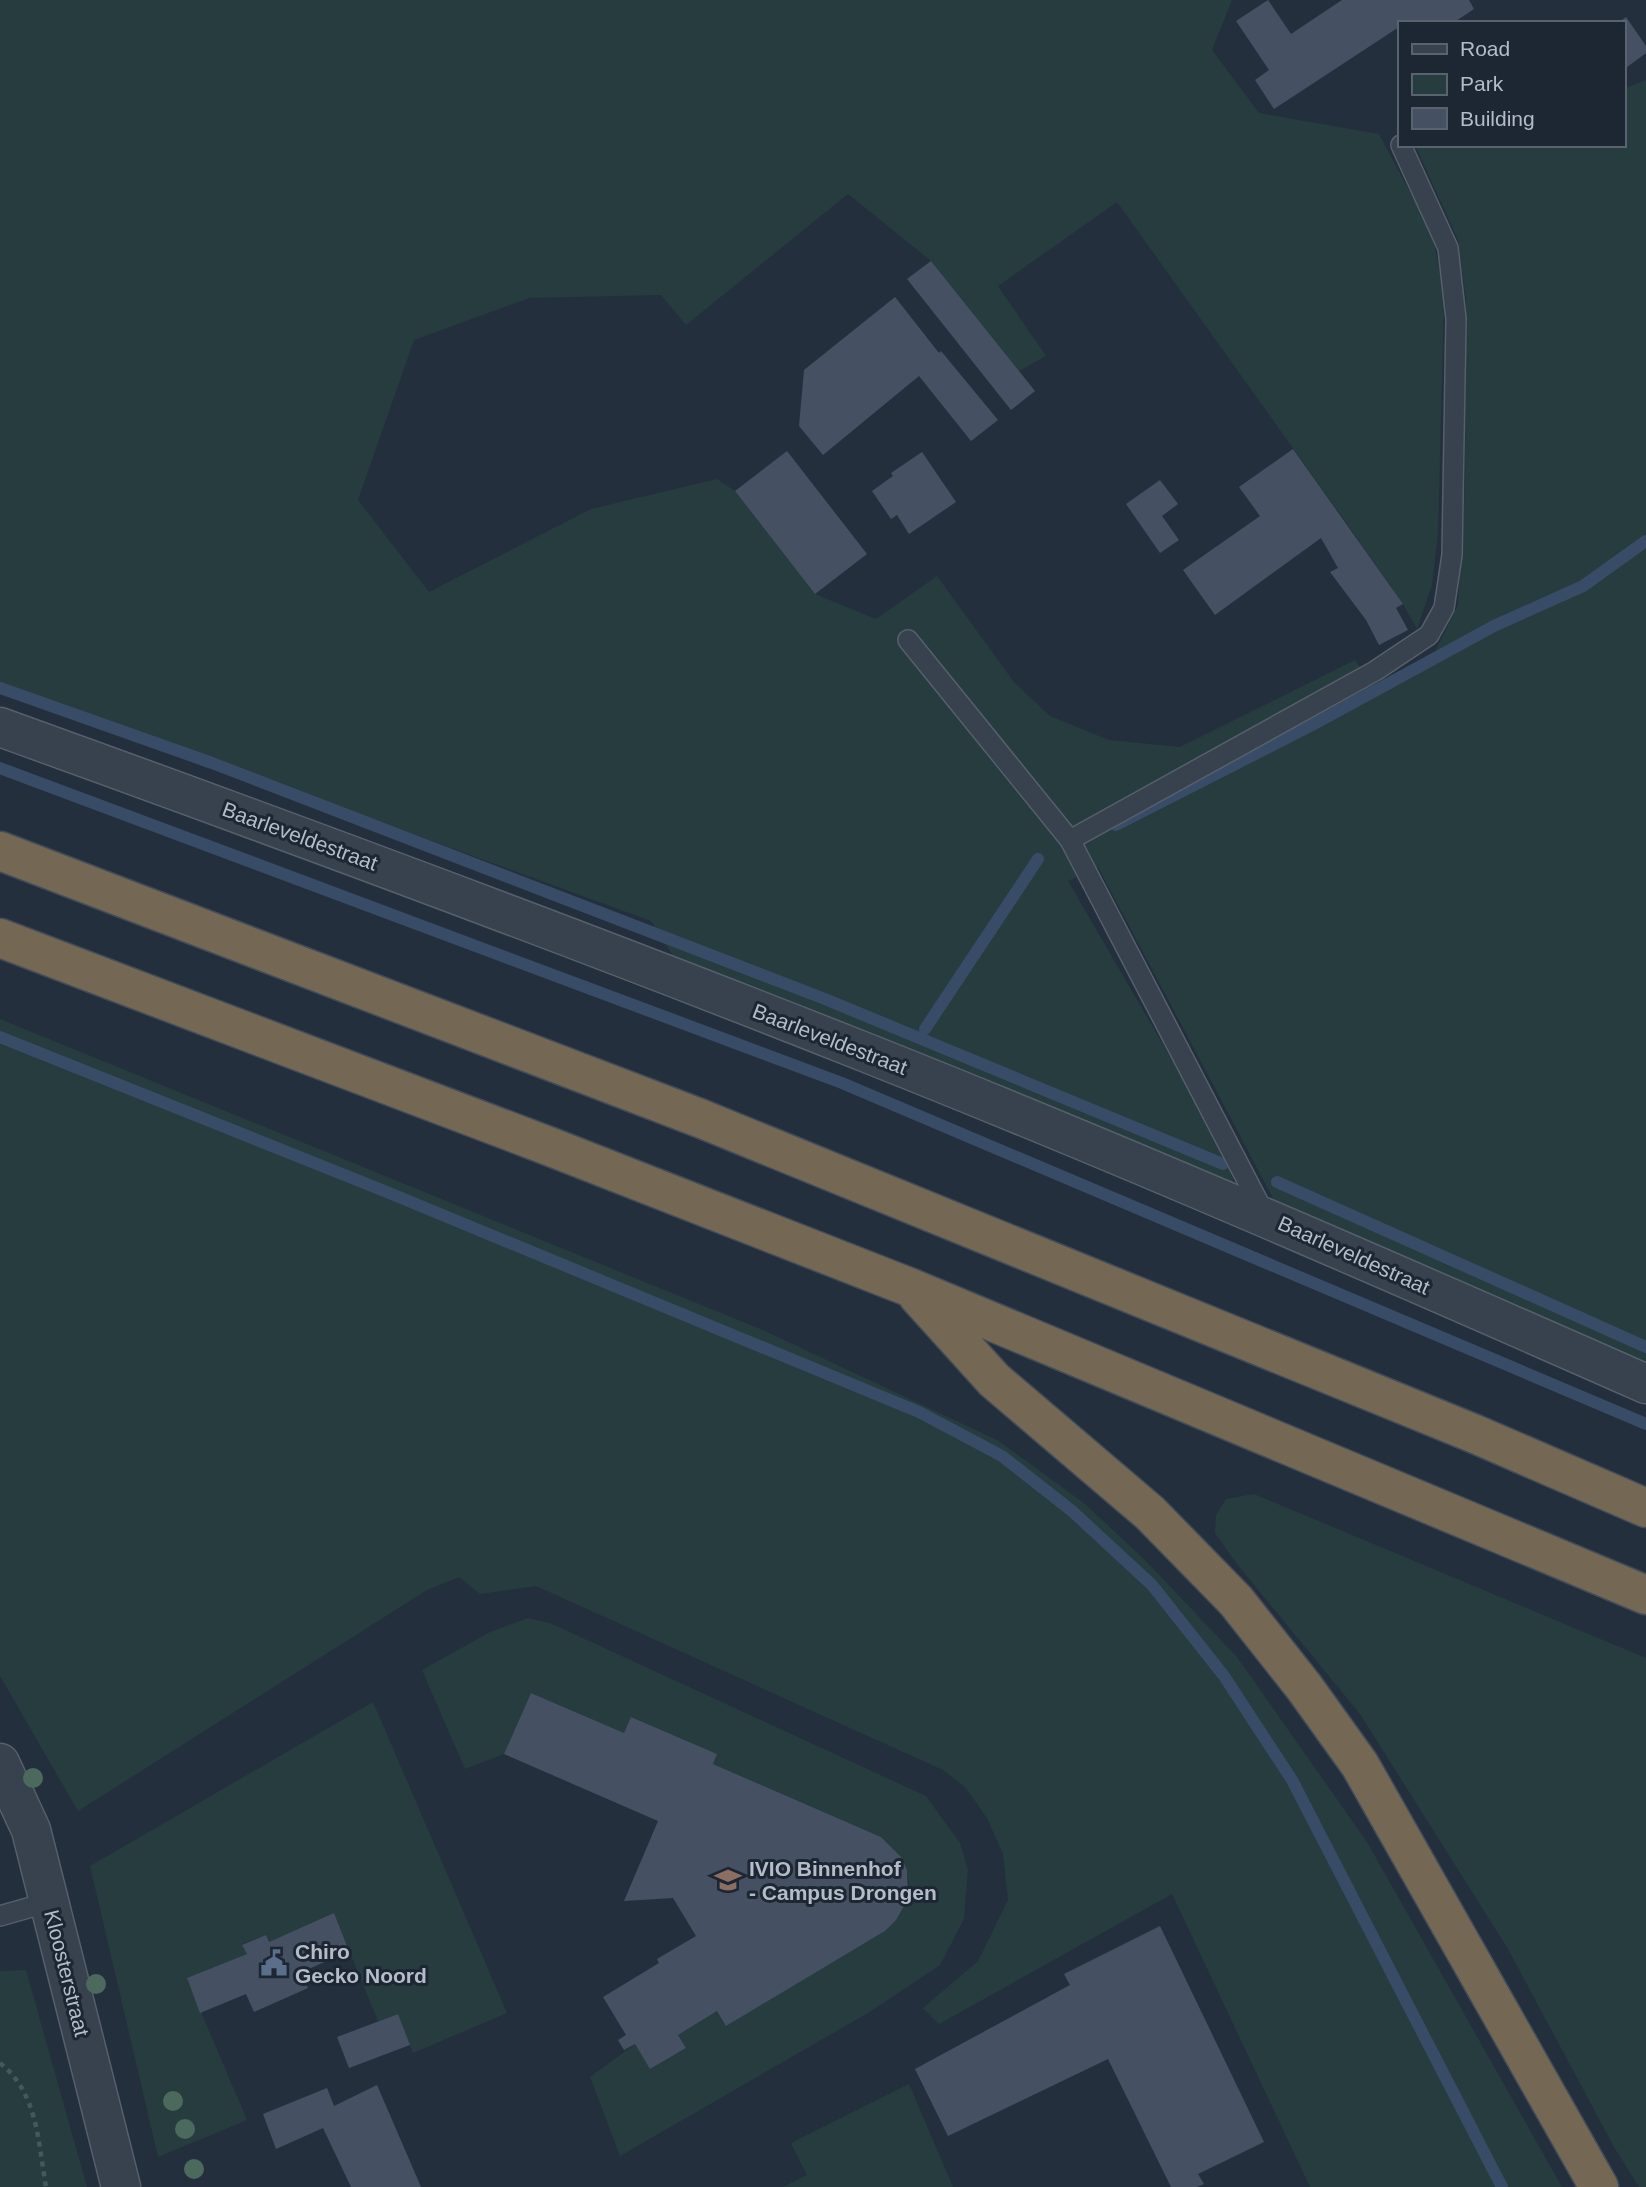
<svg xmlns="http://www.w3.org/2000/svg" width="1646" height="2187" viewBox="0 0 1646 2187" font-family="Helvetica,sans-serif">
  <rect width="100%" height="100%" fill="#242f3e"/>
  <!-- green -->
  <g fill="#263c3f">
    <path d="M0 0H1232L1212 50 1259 113 1379 134 1433 235 1444 298 1438 534 1432 585 1417 629 1403 604 1345 521 1117 202 998 286 1046 356 1019 371 931 261 848 194 686 325 661 295 529 298 414 340 358 500 429 592 591 509 717 479 735 491 815 594 876 619 937 576 1014 682 1050 716 1109 740 1180 747 1355 660 1375 688 1434 654 1458 605 1465 484 1466 299 1458 240 1415 145H1623V89L1646 80V1363L1275 1202 1098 867 1068 881 1222 1146 1236 1189 675 959 651 921 0 683Z"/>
    <path d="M0 1019 765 1331 999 1441 1085 1504 1145 1560 1237 1657 1367 1842 1562 2187H1310L1172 1894 939 2024 923 2008 978 1961 1008 1900 1003 1854 987 1818 965 1787 943 1770 536 1586 480 1594 459 1577 427 1590 78 1811 0 1676Z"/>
    <path d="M1254 1494 1646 1658V2187H1639L1614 2147 1508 1949 1360 1714 1237 1564 1215 1533 1216 1515 1226 1499Z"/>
    <path d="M528 1618 550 1623 926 1796 960 1843 968 1870 964 1919 940 1965 868 2013 620 2156 590 2077 635 2044 650 2069 686 2048 678 2035 717 2011 727 2025 885 1931C919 1896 916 1868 881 1837L713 1764 717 1754 631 1717 624 1733 531 1693 504 1754 465 1769 422 1670 490 1632Z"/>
    <path d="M373 1702 507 2013 413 2053 398 2014 378 2021 334 1914 269 1942 266 1935 243 1944 247 1954 187 1979 247 2120 158 2157 90 1866Z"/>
    <path d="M26 1970 87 2187H0V1971Z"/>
    <path d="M909 2084 953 2187H783L807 2175 791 2143Z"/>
  </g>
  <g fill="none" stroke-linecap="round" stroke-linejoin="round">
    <!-- stream -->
    <g stroke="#394c67" stroke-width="12">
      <path d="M0 688 212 763 825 999 1223 1164"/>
      <path d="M0 768 842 1083 1646 1424"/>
      <path d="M1116 825 1314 724 1494 626 1583 586 1646 541"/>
      <path d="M925 1029 1038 859"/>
      <path d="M0 1037 382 1190 919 1412 1002 1456 1072 1511 1152 1585 1224 1676 1292 1780 1502 2187"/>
      <path d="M1277 1182 1646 1347"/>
    </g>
  </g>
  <!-- building -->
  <g fill="#455162">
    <path d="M1268 0 1291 34 1342 0H1469L1474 9 1453 23H1412L1411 20 1406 23H1399V27L1274 109 1255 80 1269 70 1236 21Z"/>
    <path d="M1626 17 1646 46V53L1623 70V23H1618Z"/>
    <path d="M931 261 1035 391 1011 410 907 279Z"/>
    <path d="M895 297 939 353 941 351 998 420 971 441 919 376 823 455 799 426 804 370Z"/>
    <path d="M1293 449 1403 604 1396 608 1408 630 1379 645 1366 620 1330 572 1338 568 1321 538 1215 615 1183 570 1260 516 1239 487Z"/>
    <path d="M787 451 867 554 815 594 735 491Z"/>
    <path d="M922 452 956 502 909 534 897 515 891 519 872 491 893 476 891 473Z"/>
    <path d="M1160 480 1178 504 1162 516 1179 540 1160 553 1126 504Z"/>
    <path d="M531 1693 624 1733 631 1717 717 1754 713 1764 881 1837 901 1857 907 1870 908 1895 904 1906 896 1920 885 1931 726 2026 717 2011 678 2035 686 2048 650 2069 635 2044 624 2050 618 2040 626 2035 603 1997 659 1963 657 1959 696 1936 673 1898 624 1901 658 1821 504 1754Z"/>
    <path d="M334 1913 349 1951 302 1972 308 1988 254 2012 246 1994 200 2013 187 1978 247 1954 242 1945 266 1935 269 1942Z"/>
    <path d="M1160 1926 1264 2142 1198 2174 1204 2184 1197 2187H1171L1108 2059 948 2136 915 2069 1070 1985 1064 1974Z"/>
    <path d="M398 2014 410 2045 349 2068 337 2037Z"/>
    <path d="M377 2085 421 2187H351L323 2128 276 2149 263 2114 327 2088 334 2106Z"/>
  </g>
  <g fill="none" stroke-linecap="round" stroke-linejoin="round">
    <!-- service casing -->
    <g stroke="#565f6c" stroke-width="22">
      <g id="service">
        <path d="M908 640 1070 840 1264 1213"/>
        <path d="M1070 840 1375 671 1429 635 1444 608 1452 555 1456 319 1448 248 1401 145"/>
        <path d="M0 1916 49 1902"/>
      </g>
    </g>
    <!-- minor casing -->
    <g stroke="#565f6c" stroke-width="41">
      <path id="minor" d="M0 1763 31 1830 121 2187"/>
    </g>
    <!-- tertiary casing -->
    <g stroke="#565f6c" stroke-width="41">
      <path id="tertiary" d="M0 727C291 832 580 939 867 1053 1129 1157 1388 1270 1646 1384"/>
    </g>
    <!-- motorway casing -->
    <g stroke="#434c59" stroke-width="41">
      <g id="motorway">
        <path d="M0 851 702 1119 1475 1434 1646 1508"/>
        <path d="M0 938 551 1147 909 1287 1646 1595"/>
        <path d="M918 1296 994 1380 1150 1513 1236 1601 1304 1687 1360 1765 1599 2187"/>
      </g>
    </g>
    <!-- path -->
    <path stroke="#44595c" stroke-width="4.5" stroke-dasharray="5 5" stroke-linecap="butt" d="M0 2063C38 2093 38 2142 46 2187"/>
    <!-- service -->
    <use href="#service" stroke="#38414e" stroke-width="19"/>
    <!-- minor -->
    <use href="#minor" stroke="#38414e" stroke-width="38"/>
    <!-- tertiary -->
    <use href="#tertiary" stroke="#38414e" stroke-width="38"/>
    <!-- motorway -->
    <use href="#motorway" stroke="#746855" stroke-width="38"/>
  </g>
  <!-- trees -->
  <g fill="#4b6a5d">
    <circle cx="33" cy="1778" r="10"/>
    <circle cx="96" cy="1984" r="10"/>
    <circle cx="173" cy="2101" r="10"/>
    <circle cx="185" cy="2129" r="10"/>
    <circle cx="194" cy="2169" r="10"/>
  </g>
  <!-- icons -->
  <defs>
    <g id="school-bare" transform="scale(2.1)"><path d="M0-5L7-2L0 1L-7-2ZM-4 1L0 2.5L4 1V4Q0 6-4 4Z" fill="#8d6e63" stroke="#1d2633" stroke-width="2.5" paint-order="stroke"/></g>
    <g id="civic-bare" transform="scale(2.1)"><path d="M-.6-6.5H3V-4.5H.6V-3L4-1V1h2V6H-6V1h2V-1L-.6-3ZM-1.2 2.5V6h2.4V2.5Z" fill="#5c6f8a" stroke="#1d2633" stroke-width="2.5" paint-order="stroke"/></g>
  </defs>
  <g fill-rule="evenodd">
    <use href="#school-bare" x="728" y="1880"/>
    <use href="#civic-bare" x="274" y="1963"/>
  </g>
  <g text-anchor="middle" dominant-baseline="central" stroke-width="6" stroke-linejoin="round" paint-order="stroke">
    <!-- street labels -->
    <g font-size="21" fill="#b4bcc9" stroke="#1d2633">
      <text transform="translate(300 836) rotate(20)">Baarleveldestraat</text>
      <text transform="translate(830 1039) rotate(21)">Baarleveldestraat</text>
      <text transform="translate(1354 1255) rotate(24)">Baarleveldestraat</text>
      <text transform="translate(67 1973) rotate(76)">Kloosterstraat</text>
    </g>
    <!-- poi labels -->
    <g font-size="21" font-weight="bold" fill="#b4bcc9" stroke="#1d2633" text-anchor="start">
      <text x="749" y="1868">IVIO Binnenhof<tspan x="749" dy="24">- Campus Drongen</tspan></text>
      <text x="295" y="1951">Chiro<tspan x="295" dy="24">Gecko Noord</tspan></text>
    </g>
  </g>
  <!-- legend -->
  <rect x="1398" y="21" width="228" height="126" fill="#1d2633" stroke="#59626f" stroke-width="2"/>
  <rect x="1412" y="44" width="35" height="10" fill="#38414e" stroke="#59626f" stroke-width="2"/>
  <text x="1460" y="56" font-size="21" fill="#b4bcc9">Road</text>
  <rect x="1412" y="74" width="35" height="21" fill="#263c3f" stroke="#59626f" stroke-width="2"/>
  <text x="1460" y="91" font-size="21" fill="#b4bcc9">Park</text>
  <rect x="1412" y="108" width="35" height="21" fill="#455162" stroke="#59626f" stroke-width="2"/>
  <text x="1460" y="126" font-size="21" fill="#b4bcc9">Building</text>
</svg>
